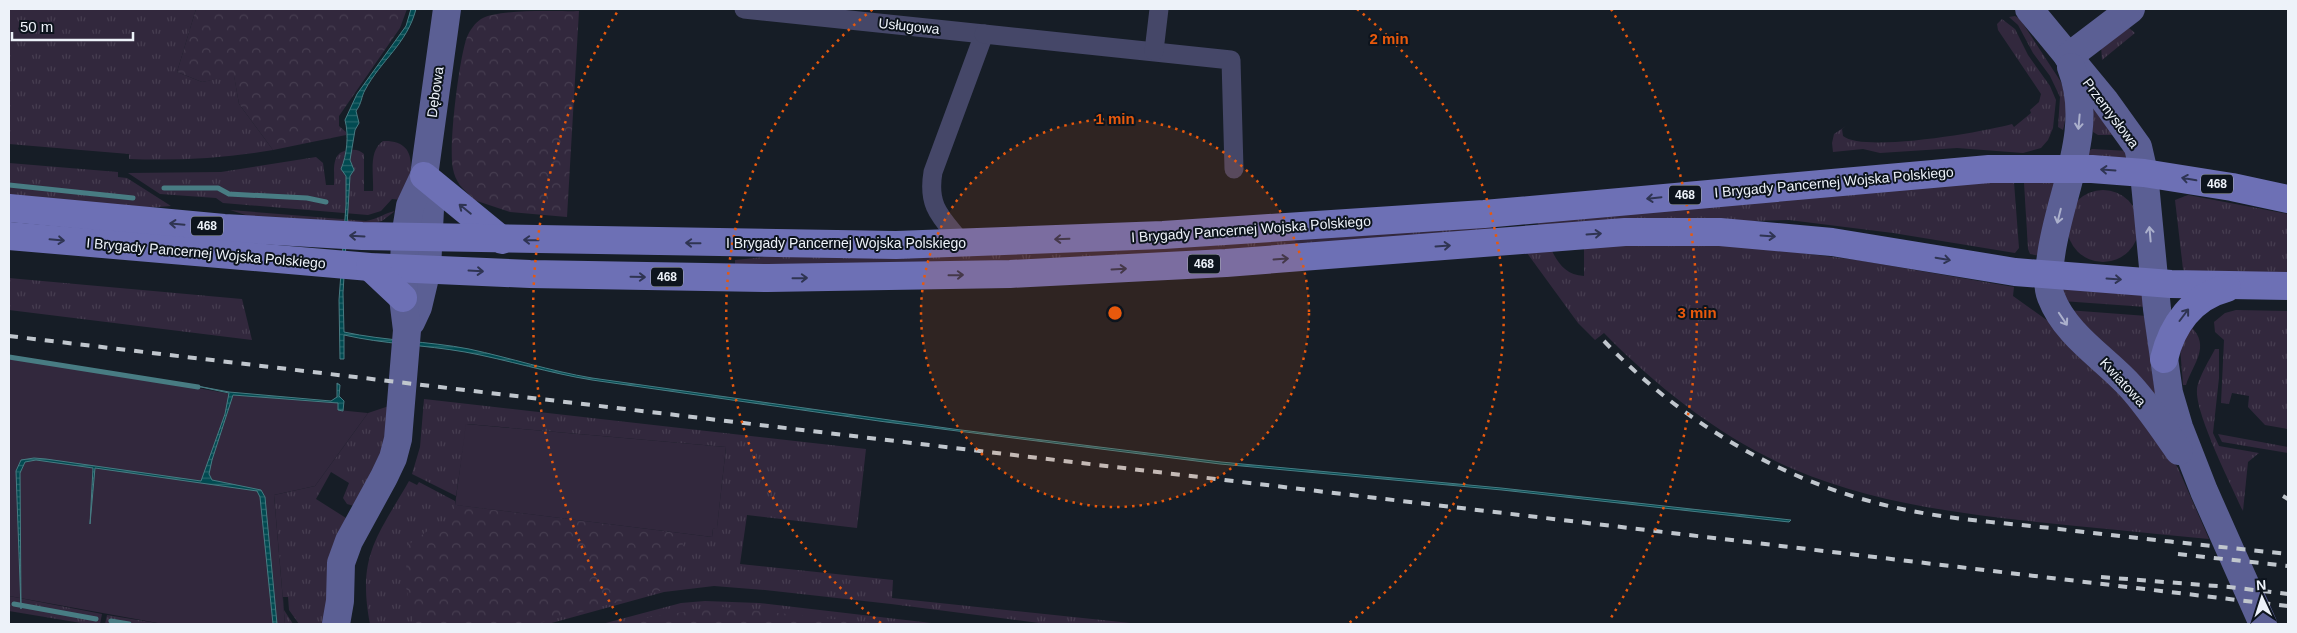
<svg xmlns="http://www.w3.org/2000/svg" width="2297" height="633" viewBox="0 0 2297 633" font-family="Helvetica,sans-serif">
  <defs>
    <pattern id="grass-tufts" width="24" height="20" patternUnits="userSpaceOnUse" patternTransform="scale(1.25)"><rect width="24" height="20" fill="#32283d"/><path d="M3 7l-1-3M5 7V3M7 7l1-3M15 17l-1-3M17 17v-4M19 17l1-3" fill="none" stroke="#463d50"/></pattern>
    <pattern id="forest-crowns" width="20" height="18" patternUnits="userSpaceOnUse" patternTransform="scale(1.25)"><rect width="20" height="18" fill="#32283d"/><path d="M2 6a3 3 0 1 1 6 0M12 15a3 3 0 1 1 6 0" fill="none" stroke="#463d50"/></pattern>
    <pattern id="water-rules" width="6" height="5" patternUnits="userSpaceOnUse" patternTransform="scale(1.25)"><rect width="6" height="5" fill="#014a51"/><path d="M0 2.5h6" fill="none" stroke="#26656b"/></pattern>
  </defs>
  <rect width="100%" height="100%" fill="#161d26"/>
  <!-- grass -->
  <g fill="url(#grass-tufts)">
    <path d="M9 9H196L177 72 202 82 234 75 239 104 273 150C225 158 178 161 129 159V154L9 144Z"/>
    <path d="M2015 16 2020 19 2061 82C2067 98 2068 113 2063 130L2058 127 2060 97 2050 76 2033 53 2018 25 2009 17Z"/>
    <path d="M2002 19 2015 29 2028 55 2050 86 2056 100 2053 128 2048 140 2041 148 2023 153 1957 148 1880 153 1863 149 1833 152 1832 143 1834 134 1846 126 1842 129 1843 136C1863 153 1984 132 2012 124L2014 127 2031 113 2030 110 2039 102 2041 94 1998 30 1997 24Z"/>
    <path d="M2129 28 2135 33 2102 60 2101 46Z"/>
    <path d="M2093 101 2116 135H2098L2093 132Z"/>
    <path d="M383 141C422 140 411 176 403 200L392 199 381 211 368 215 223 203 216 198 160 194 128 173 221 172 316 157 323 163 326 185H334C335 170 330 152 349 150 355 149 360 150 364 154V191H373C374 175 368 151 383 141Z"/>
    <path d="M2092 149 2129 151 2134 163 2086 160 2088 151Z"/>
    <path d="M9 163 118 172V177L127 178 171 206 147 208 9 198Z"/>
    <path d="M2026 177H2060L2040 256 2030 254 2028 249 2024 183Z"/>
    <path d="M1945 180 2014 182 2019 248 2015 253 1893 233 1789 220 1540 227 1535 219Z"/>
    <circle cx="2103" cy="226" r="36"/>
    <path d="M2188 195 2288 214V275L2187 274 2183 269 2175 200Z"/>
    <path d="M230 210 366 221C378 219 387 212 395 211L382 221 370 224 252 217Z"/>
    <path d="M1489 223 1494 232 1098 260 735 268V260L794 254Z"/>
    <path d="M1730 244 1857 260 2014 287 2013 296 2048 321 2053 320 2149 423 2178 468 2209 539C2148 533 2088 527 2028 521 1947 512 1869 501 1793 469 1721 438 1658 388 1604 333L1595 340 1578 323 1527 253 1552 251C1559 265 1567 275 1584 276V245Z"/>
    <path d="M9 278 242 299 252 340 9 310Z"/>
    <path d="M2059 287 2145 294 2146 307 2062 301Z"/>
    <path d="M2067 310 2147 316 2151 367 2157 400Z"/>
    <path d="M2236 310 2288 311V429L2265 425 2248 407 2249 396 2232 393 2229 404 2221 403 2224 340 2215 332 2214 322 2225 313Z"/>
    <path d="M2191 327C2211 346 2193 364 2186 385H2183L2180 347Z"/>
    <path d="M2215 349H2219V378L2213 433 2219 446 2259 453 2248 462 2243 511C2232 487 2195 413 2197 390 2197 380 2211 357 2215 349Z"/>
    <path d="M424 399 866 449 857 528 747 515 740 564 893 580 892 598 1140 624H1047L891 604 765 590 714 586 664 592 548 624H370C357 556 377 537 409 481L417 485 419 482 455 501V505L712 537 713 529 717 527 726 447 467 424 456 496 412 474 420 447Z"/>
    <path d="M389 406 386 446 354 506 347 504 343 498 349 483 331 472 316 499 346 518 330 624H299L289 610 288 597H283L284 610 293 624H285L274 495 315 486 368 413Z"/>
    <path d="M2218 434 2288 447V453L2222 442Z"/>
    <path d="M9 596 102 614 100 624H87L9 611Z"/>
    <path d="M705 601 759 603 940 624H602L681 603Z"/>
    <path d="M107 615 163 624H105Z"/>
  </g>
  <!-- forest -->
  <g fill="url(#forest-crowns)">
    <path d="M196 9H407L400 28 339 116V126L346 132V135L273 150 239 104 234 76 202 82 177 72Z"/>
    <path d="M579 11 567 217 510 212 471 199 472 197C463 190 455 181 453 169 448 148 459 58 467 37 470 30 475 23 481 19 499 8 556 12 579 11Z"/>
    <path d="M455 505 684 534 678 586 536 624H414L405 582 408 545 433 527 452 523Z"/>
    <path d="M724 607 879 624H627L654 616Z"/>
  </g>
  <!-- green -->
  <g fill="#32283d">
    <path d="M9 359 163 382 237 395 339 403 338 410 368 413 315 486 274 495 285 624H163L9 596Z"/>
    <path d="M466 424 726 447 717 528 713 529 712 537 455 505Z"/>
  </g>
  <!-- water -->
  <g fill="url(#water-rules)" stroke="#487c83">
    <path d="M411 9H416C407 44 381 60 365 90 361 97 362 103 356 111L359 123 355 130 350 160 354 170 350 176 343 293 344 332C385 341 428 341 469 349 511 358 550 371 592 378L953 429 1221 462 1501 488 1791 520 1789 522 1502 490 1220 464 886 422 592 380C549 373 508 360 465 352 425 345 383 344 344 335V359H340L339 300 346 205V176L341 169C347 155 349 135 345 120L357 94 406 26Z"/>
    <path d="M337 383 340 385 339 396 344 401 343 411 338 410V403L233 395 212 460 209 474 212 480 261 490 265 497 277 624H273L260 497 257 491 95 468 90 524 93 468 36 460 25 462 20 473 21 609 16 471 21 460 34 458 46 459 201 481 225 414 229 393 192 385 229 392 331 401 337 397Z"/>
  </g>
  <g fill="none" stroke-linecap="round" stroke-linejoin="round">
    <!-- stream -->
    <g stroke="#487c83" stroke-width="5">
      <path d="M9 185 133 198"/>
      <path d="M164 188H218L229 194 307 198 326 202"/>
      <path d="M9 357 198 387"/>
      <path d="M14 604 96 619"/>
      <path d="M111 621 129 624"/>
    </g>
    <!-- street -->
    <g stroke="#454768" stroke-width="19">
      <path d="M744 9 984 34 933 172C927 207 941 217 962 243"/>
      <path d="M984 34 1231 60 1234 169"/>
      <path d="M1154 51 1159 9"/>
    </g>
    <!-- secondary -->
    <g stroke="#5b5f94" stroke-width="28">
      <path d="M2029 9 2105 101 2138 147 2144 173 2157 309 2169 393 2179 427 2204 491 2263 624"/>
      <path d="M2068 57 2131 9"/>
      <path d="M2071 67C2096 130 2059 194 2051 256 2049 270 2046 284 2051 297 2066 336 2105 358 2131 387 2149 407 2164 430 2179 451"/>
      <path d="M411 322 418 307 427 269 430 209 424 176 447 9"/>
      <path d="M336 624 340 601 341 563 349 541 384 477 393 458 398 439 407 330 403 298 405 237 410 206 424 176"/>
    </g>
    <!-- primary -->
    <g stroke="#6d70b5" stroke-width="28">
      <path d="M424 176 502 240"/>
      <path d="M9 208 224 228 362 236 896 245 1163 235 1484 214 1989 169H2092L2144 173 2232 187 2288 199"/>
      <path d="M9 236 370 267 530 274 768 278 1010 274 1226 263 1625 232H1720L1832 242 2015 272 2171 284 2288 286"/>
      <path d="M370 267 403 298"/>
      <path d="M2164 359C2172 325 2192 297 2227 288"/>
    </g>
    <!-- rail -->
    <g stroke="#c0c6cd" stroke-width="4" stroke-dasharray="9 9" stroke-linecap="butt">
      <path d="M9 336 2288 606"/>
      <path d="M1604 341C1684 425 1788 485 1902 509 1953 520 2007 523 2059 529 2135 538 2212 546 2288 554"/>
      <path d="M2283 496 2288 499"/>
      <path d="M2178 554 2288 566"/>
      <path d="M2101 577 2229 587 2288 594"/>
    </g>
  </g>
  <!-- one-way arrows -->
  <defs><path id="oneway-shaft" d="M-6 0H5M1.5-3L5.5 0L1.5 3" fill="none" stroke-width="1.6" stroke-linecap="round" stroke-linejoin="round" transform="scale(1.25)"/></defs>
  <g stroke="#abb0cc">
    <use href="#oneway-shaft" transform="translate(2079 122) rotate(95)"/>
    <use href="#oneway-shaft" transform="translate(2059 216) rotate(104)"/>
    <use href="#oneway-shaft" transform="translate(2150 234) rotate(-95)"/>
    <use href="#oneway-shaft" transform="translate(2063 319) rotate(56)"/>
  </g>
  <g stroke="#2f3452">
    <use href="#oneway-shaft" transform="translate(2108 170) rotate(-176)"/>
    <use href="#oneway-shaft" transform="translate(2189 179) rotate(-170)"/>
    <use href="#oneway-shaft" transform="translate(1654 198) rotate(174)"/>
    <use href="#oneway-shaft" transform="translate(465 209) rotate(-141)"/>
    <use href="#oneway-shaft" transform="translate(177 224) rotate(-175)"/>
    <use href="#oneway-shaft" transform="translate(1594 234) rotate(-4)"/>
    <use href="#oneway-shaft" transform="translate(357 236) rotate(-177)"/>
    <use href="#oneway-shaft" transform="translate(1768 236) rotate(4)"/>
    <use href="#oneway-shaft" transform="translate(1062 239) rotate(178)"/>
    <use href="#oneway-shaft" transform="translate(57 240) rotate(5)"/>
    <use href="#oneway-shaft" transform="translate(531 240) rotate(-179)"/>
    <use href="#oneway-shaft" transform="translate(693 243) rotate(-179)"/>
    <use href="#oneway-shaft" transform="translate(1443 246) rotate(-4)"/>
    <use href="#oneway-shaft" transform="translate(1281 259) rotate(-4)"/>
    <use href="#oneway-shaft" transform="translate(1943 259) rotate(10)"/>
    <use href="#oneway-shaft" transform="translate(1119 269) rotate(-3)"/>
    <use href="#oneway-shaft" transform="translate(476 271) rotate(3)"/>
    <use href="#oneway-shaft" transform="translate(956 275) rotate(-1)"/>
    <use href="#oneway-shaft" transform="translate(638 277) rotate(1)"/>
    <use href="#oneway-shaft" transform="translate(800 278) rotate(-1)"/>
    <use href="#oneway-shaft" transform="translate(2114 279) rotate(4)"/>
    <use href="#oneway-shaft" transform="translate(2184 315) rotate(-53)"/>
  </g>
  <!-- distance rings -->
  <circle cx="1115" cy="313" r="194" fill="#e8590c" fill-opacity=".12"/>
  <g fill="none" stroke="#e8590c" stroke-width="2.5" stroke-dasharray="2.5 5">
    <circle cx="1115" cy="313" r="194"/>
    <path d="M881 623A388 388 0 0 1 873 9M1357 9A388 388 0 0 1 1349 623"/>
    <path d="M621 621A582 582 0 0 1 619 9M1611 9A582 582 0 0 1 1609 621"/>
  </g>
  <g text-anchor="middle" dominant-baseline="central" stroke-width="4" stroke-linejoin="round" paint-order="stroke">
    <!-- shield labels -->
    <g fill="#0d141d" stroke="#aaafb7" stroke-width="1">
      <rect x="2201" y="174.5" width="32" height="19" rx="4"/>
      <rect x="1669" y="185.5" width="32" height="19" rx="4"/>
      <rect x="191" y="216.5" width="32" height="19" rx="4"/>
      <rect x="1188" y="254.5" width="32" height="19" rx="4"/>
      <rect x="651" y="267.5" width="32" height="19" rx="4"/>
    </g>
    <g font-size="12" font-weight="bold" fill="#edf2f9">
      <text x="2217" y="184">468</text>
      <text x="1685" y="195">468</text>
      <text x="207" y="226">468</text>
      <text x="1204" y="264">468</text>
      <text x="667" y="277">468</text>
    </g>
    <!-- street labels -->
    <g font-size="14" fill="#edf2f9" stroke="#0d141d">
      <text transform="translate(909 26) rotate(6)">Usługowa</text>
      <text transform="translate(435 92) rotate(-82)">Dębowa</text>
      <text transform="translate(2111 113) rotate(53)">Przemysłowa</text>
      <text transform="translate(1834 182) rotate(-5)">I Brygady Pancernej Wojska Polskiego</text>
      <text transform="translate(1251 229) rotate(-4)">I Brygady Pancernej Wojska Polskiego</text>
      <text x="846" y="243">I Brygady Pancernej Wojska Polskiego</text>
      <text transform="translate(206 253) rotate(5)">I Brygady Pancernej Wojska Polskiego</text>
      <text transform="translate(2123 382) rotate(47)">Kwiatowa</text>
    </g>
  </g>
  <circle cx="1115" cy="313" r="8" fill="#e8590c" stroke="#0d141d" stroke-width="2.5"/>
  <g font-size="15" text-anchor="middle" font-weight="bold" fill="#e8590c" stroke="#0d141d" stroke-width="4" stroke-linejoin="round" paint-order="stroke">
    <text x="1389" y="44">2 min</text>
    <text x="1115" y="124">1 min</text>
    <text x="1697" y="318">3 min</text>
  </g>
  <!-- border -->
  <rect width="2297" height="633" fill="none" stroke="#edf2f9" stroke-width="20"/>
  <!-- north arrow -->
  <g transform="translate(2262 598) rotate(356)" stroke="#0d141d" stroke-width="4" paint-order="stroke">
  <path d="M0-4L9 19L0 12L-9 19Z" fill="#edf2f9"/>
  <text y="-8" font-size="14" font-weight="bold" text-anchor="middle" fill="#edf2f9">N</text>
  </g>
  <!-- scale -->
  <path d="M12 32v8h121v-8" fill="none" stroke="#edf2f9" stroke-width="2.5"/>
  <text x="20" y="32" font-size="15" fill="#edf2f9" stroke="#0d141d" stroke-width="4" paint-order="stroke">50 m</text>
</svg>
